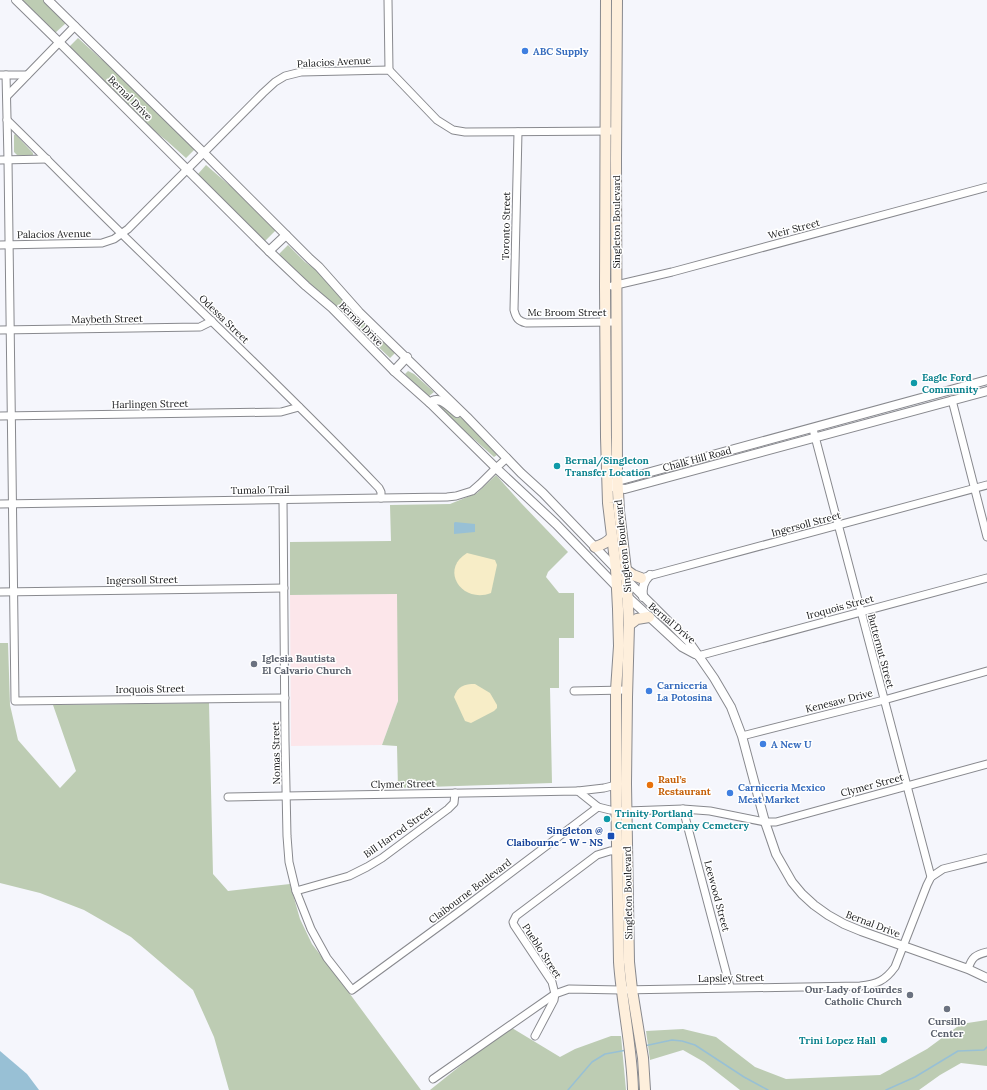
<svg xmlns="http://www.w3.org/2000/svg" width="987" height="1090" viewBox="0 0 987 1090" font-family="Lora,serif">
  <rect width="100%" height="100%" fill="#f5f6fc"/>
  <!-- education -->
  <path fill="#fce6ea" d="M398 594V701L382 745 291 746 290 595Z"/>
  <!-- green -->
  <g fill="#bdccb3">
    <path d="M20 0H44L66 23 55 33Z"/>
    <path d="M78 38 100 58 108 64 194 148 195 149 186 158 167 141 153 130 69 47Z"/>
    <path d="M15 134 33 153V155H17L14 152V135Z"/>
    <path d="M206 165 228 184 233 187 276 230 265 241 200 177 198 174Z"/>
    <path d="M288 245 305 262 320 273 362 320 395 353 390 358 341 311 312 287 279 254Z"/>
    <path d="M408 371 414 374 434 392 428 397 405 374Z"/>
    <path d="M439 402 468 423 497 455 494 457 475 440 455 424 436 405Z"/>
    <path d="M496 475 521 503 568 552 548 572 546 577 559 593H574V638H559V688H550L552 783 398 788 397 746 382 745 398 701 397 594 290 595V542L391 541 390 505 450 504 477 493Z"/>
    <path d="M0 643H8L10 705 18 740 60 788 76 771 53 705 209 703 213 874 228 891 290 884 300 919 312 944 347 990 421 1090H229L214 1037 193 990 131 937 84 910 40 893 0 883Z"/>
    <path d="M987 1020V1066L961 1063 940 1075 919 1090H740L704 1062 683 1050 650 1060 646 1031 683 1029 716 1037 755 1067 786 1079 880 1075 927 1049 961 1024Z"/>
    <path d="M512 1028 560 1057 575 1049 611 1036H621L626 1090H430L485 1046Z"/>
  </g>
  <!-- sand -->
  <g fill="#f7edc7">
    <path d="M467 553 495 560 497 565 491 593C462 604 439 570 467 553Z"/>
    <path d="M475 684 490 693 497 705V708L494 711 471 723 465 721 454 697C458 686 464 684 475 684Z"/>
  </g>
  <!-- water -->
  <g fill="#98c0d5">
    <path d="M455 522 475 524V532L454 534V523Z"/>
    <path d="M0 1051 27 1074 39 1090H0Z"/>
  </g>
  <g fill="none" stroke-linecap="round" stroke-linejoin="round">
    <!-- stream -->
    <g stroke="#98c0d5" stroke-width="1.5">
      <path d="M644 1046 672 1040 682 1041 695 1045 744 1077 768 1090"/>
      <path d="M568 1090 592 1062 605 1054 627 1050"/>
      <path d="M886 1090 915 1077 958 1051 984 1050 987 1047"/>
    </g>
    <!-- minor casing -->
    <g stroke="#88898e" stroke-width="9">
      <g id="minor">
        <path d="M388 0 389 70"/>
        <path d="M0 75H27"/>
        <path d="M6 75 8 160 15 701 285 698"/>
        <path d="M7 96 75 26"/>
        <path d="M7 120C46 158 84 197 123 235 209 319 296 401 379 488L381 492V498"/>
        <path d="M518 132 514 310C516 318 518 321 526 323L616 322"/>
        <path d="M0 160 47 159"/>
        <path d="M0 245 102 243 114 239 128 229 263 93 275 82 285 76 301 72 389 70 437 120 453 130 465 132 616 131"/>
        <path d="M612 286 672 272 987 187"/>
        <path d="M0 330 200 327 212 321"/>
        <path d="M952 400 987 537"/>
        <path d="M0 416 281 412 299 407"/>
        <path d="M813 429 931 877"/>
        <path d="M283 500 285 741 287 836 289 862 296 891 311 929 327 958 352 990 460 911 598 807"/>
        <path d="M0 504 381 498 447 497 456 496 472 491 480 484 496 468 507 458"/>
        <path d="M645 577 987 485"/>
        <path d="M0 592 284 588"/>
        <path d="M698 656 987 578"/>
        <path d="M574 691 627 690"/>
        <path d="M742 736 884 700 987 671"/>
        <path d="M578 791 604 788 616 785"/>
        <path d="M228 797 578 791 598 807 610 810 627 811 683 809 710 811 765 822H776L987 764"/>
        <path d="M683 809 730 987"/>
        <path d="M296 891 349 876 367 867 382 858 448 809 454 803 455 793"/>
        <path d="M968 969C972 957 975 955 987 952"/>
        <path d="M535 1036 554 1000 555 994 552 982 514 925 513 922 516 916 597 855 610 851 621 850"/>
        <path d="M433 1079 555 994 569 989 621 990 860 986C877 984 885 981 895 967L927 885 931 877 943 869 987 858"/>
      </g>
    </g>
    <!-- tertiary casing -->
    <g stroke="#88898e" stroke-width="10">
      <g id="tertiary">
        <path d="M16 0 59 42 269 251 306 286 332 308 394 371 430 403 496 468 556 524 617 587 682 647 695 654"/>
        <path d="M48 0 204 153 310 259 319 267 359 312 467 417 521 473 543 493 617 570"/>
        <path d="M269 251 286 235"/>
        <path d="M394 371 407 357"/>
        <path d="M430 403C439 394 450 408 457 413"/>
        <path d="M614 482 987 380"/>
        <path d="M613 487 618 488 625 489 987 391"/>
        <path d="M625 578 689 642 714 678 731 707 742 736 765 822 776 854 792 882 802 894 814 905 828 915 844 924 861 931 968 969 987 978"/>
        <path d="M643 597C642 588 643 582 650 575"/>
      </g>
    </g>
    <!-- secondary casing -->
    <g stroke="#88898e" stroke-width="12">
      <g id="secondary">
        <path d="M606 0 605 287 606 437 608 503 616 569 618 609 619 646 616 690V785L619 962C622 1005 632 1047 633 1090"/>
        <path d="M617 0 616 159 617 472 619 511 626 570 629 625 627 697 626 784 629 962 632 990 643 1058 645 1090"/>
        <path d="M595 547C602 545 607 543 612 537"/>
        <path d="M626 570 633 575 641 578"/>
        <path d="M629 625 637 619 649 617"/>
      </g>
    </g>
    <!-- minor -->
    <use href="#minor" stroke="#fff" stroke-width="7"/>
    <!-- tertiary -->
    <use href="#tertiary" stroke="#fff" stroke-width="8"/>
    <!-- secondary -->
    <use href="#secondary" stroke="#feefdc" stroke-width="10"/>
  </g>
  <!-- markers -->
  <g fill="#3f7fe0" stroke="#fff" stroke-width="1.5">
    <circle cx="525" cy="51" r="4"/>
    <circle cx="649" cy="691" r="4"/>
    <circle cx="763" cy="744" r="4"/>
    <circle cx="730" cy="793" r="4"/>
  </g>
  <g fill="#0f9aa8" stroke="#fff" stroke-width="1.5">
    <circle cx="914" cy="383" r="4"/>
    <circle cx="557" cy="466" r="4"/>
    <circle cx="607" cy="819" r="4"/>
    <circle cx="884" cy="1040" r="4"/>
  </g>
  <g fill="#6b7280" stroke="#fff" stroke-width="1.5">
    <circle cx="254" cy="664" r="4"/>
    <circle cx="910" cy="995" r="4"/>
    <circle cx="947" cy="1009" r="4"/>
  </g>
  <circle fill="#e8710a" stroke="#fff" stroke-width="1.5" cx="650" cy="785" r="4"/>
  <rect fill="#1a4fb4" stroke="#fff" stroke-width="1.5" x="607" y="832" width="8" height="8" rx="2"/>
  <g text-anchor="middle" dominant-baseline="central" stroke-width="3" stroke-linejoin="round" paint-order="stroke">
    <!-- shop labels -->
    <g font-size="10" font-weight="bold" fill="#366cbe" stroke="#fff" text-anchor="start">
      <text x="533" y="51">ABC Supply</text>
      <text x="657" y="685">Carnicería<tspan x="657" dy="12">La Potosina</tspan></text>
      <text x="771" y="744">A New U</text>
      <text x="738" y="787">Carniceria Mexico<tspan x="738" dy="12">Meat Market</tspan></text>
    </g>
    <!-- street labels -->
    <g font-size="10" fill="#161719" stroke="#fff">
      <text transform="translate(334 62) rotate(-3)">Palacios Avenue</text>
      <text transform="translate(130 98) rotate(45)">Bernal Drive</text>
      <text transform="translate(616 222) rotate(-90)">Singleton Boulevard</text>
      <text transform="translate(506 226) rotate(-89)">Toronto Street</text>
      <text transform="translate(794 229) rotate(-15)">Weir Street</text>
      <text transform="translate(54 234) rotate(-1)">Palacios Avenue</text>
      <text x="567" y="312">Mc Broom Street</text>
      <text transform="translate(107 319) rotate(-1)">Maybeth Street</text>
      <text transform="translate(224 319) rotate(44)">Odessa Street</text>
      <text transform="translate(361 324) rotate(45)">Bernal Drive</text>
      <text transform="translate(150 404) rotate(-1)">Harlingen Street</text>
      <text transform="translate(697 459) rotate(-15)">Chalk Hill Road</text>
      <text transform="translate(260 490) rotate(-1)">Tumalo Trail</text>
      <text transform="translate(806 524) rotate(-15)">Ingersoll Street</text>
      <text transform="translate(623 546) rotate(-96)">Singleton Boulevard</text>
      <text transform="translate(142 580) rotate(-1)">Ingersoll Street</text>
      <text transform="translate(840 607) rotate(-15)">Iroquois Street</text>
      <text transform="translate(672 623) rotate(40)">Bernal Drive</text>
      <text transform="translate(881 651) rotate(75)">Butternut Street</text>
      <text transform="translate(150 689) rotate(-1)">Iroquois Street</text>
      <text transform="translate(839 701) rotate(-14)">Kenesaw Drive</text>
      <text transform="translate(276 753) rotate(-91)">Nomas Street</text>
      <text transform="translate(403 784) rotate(-1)">Clymer Street</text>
      <text transform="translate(872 785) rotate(-15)">Clymer Street</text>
      <text transform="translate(398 832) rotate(-35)">Bill Harrod Street</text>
      <text transform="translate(470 891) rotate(-37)">Claibourne Boulevard</text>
      <text transform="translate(628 893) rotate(-91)">Singleton Boulevard</text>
      <text transform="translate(717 896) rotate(75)">Leewood Street</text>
      <text transform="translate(873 924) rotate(21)">Bernal Drive</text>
      <text transform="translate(542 951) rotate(57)">Pueblo Street</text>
      <text transform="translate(731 978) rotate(-1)">Lapsley Street</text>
    </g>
    <!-- culture labels -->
    <g font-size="10" font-weight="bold" fill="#0d838f" stroke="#fff" text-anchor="start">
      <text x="922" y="377">Eagle Ford<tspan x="922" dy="12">Community</tspan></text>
      <text x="565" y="460">Bernal/Singleton<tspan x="565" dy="12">Transfer Location</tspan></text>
      <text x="615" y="813">Trinity Portland<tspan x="615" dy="12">Cement Company Cemetery</tspan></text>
      <text x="876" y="1040" text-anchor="end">Trini Lopez Hall</text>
    </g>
    <!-- worship labels -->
    <g font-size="10" font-weight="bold" fill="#5b616d" stroke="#fff" text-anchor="start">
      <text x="262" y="658">Iglesia Bautista<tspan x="262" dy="12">El Calvario Church</tspan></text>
      <text x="902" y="989" text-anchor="end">Our Lady of Lourdes<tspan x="902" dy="12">Catholic Church</tspan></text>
      <text x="947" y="1021" text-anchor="middle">Cursillo<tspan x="947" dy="12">Center</tspan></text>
    </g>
    <!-- food labels -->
    <g font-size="10" font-weight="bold" fill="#c56008" stroke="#fff" text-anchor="start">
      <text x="658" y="779">Raul’s<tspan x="658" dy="12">Restaurant</tspan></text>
    </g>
    <!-- transit labels -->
    <g font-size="10" font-weight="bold" fill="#164399" stroke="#fff" text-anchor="end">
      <text x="603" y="830">Singleton @<tspan x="603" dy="12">Claibourne - W - NS</tspan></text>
    </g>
  </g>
</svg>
